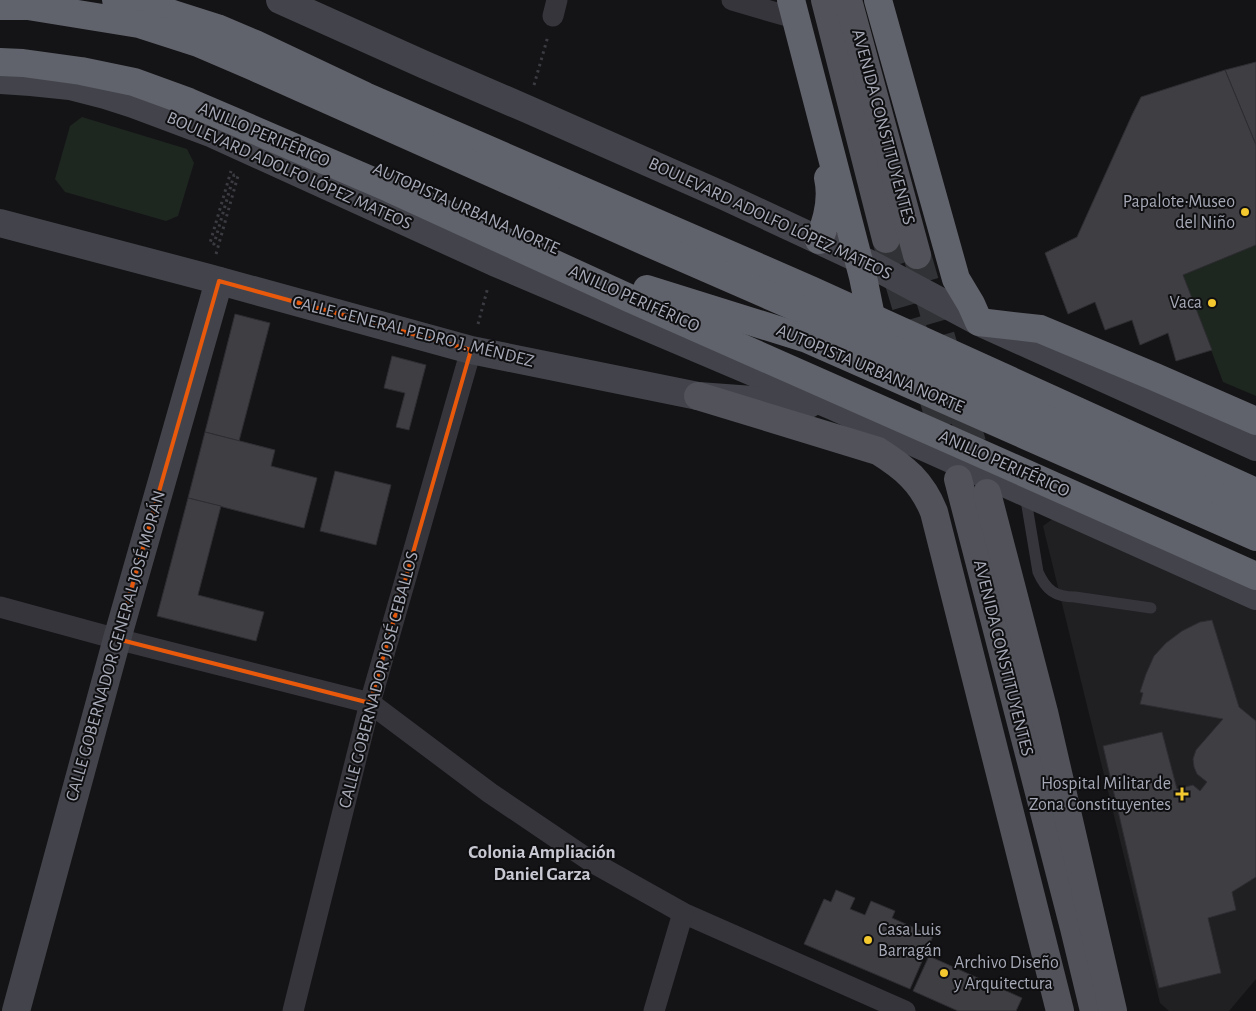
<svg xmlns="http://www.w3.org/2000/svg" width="1256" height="1011" viewBox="0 0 1256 1011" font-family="'Alegreya Sans',sans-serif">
  <rect width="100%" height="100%" fill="#141416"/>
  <!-- built -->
  <path fill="#202023" d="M1054 518 1256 609V979L1229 1011H1169L1160 1003 1043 526Z"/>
  <!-- green -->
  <g fill="#1e2620">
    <path d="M82 117 187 149 194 163 178 216 166 221 65 192 55 179 70 126Z"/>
    <path d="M1256 245V396L1223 382 1183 275Z"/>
  </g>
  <!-- building -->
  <g fill="#3e3e43" stroke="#2e2e32">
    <path d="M1256 62V145L1225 70Z"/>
    <path d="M1225 70 1256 145V245L1183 275 1212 350 1176 361 1168 333 1140 345 1132 320 1105 330 1095 302 1068 314 1045 253 1077 237 1132 115 1141 97Z"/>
    <path d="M235 314 270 323 239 441 205 432Z"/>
    <path d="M392 356 426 365 409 430 396 427 405 393 384 388Z"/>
    <path d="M205 432 275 450 271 466 317 478 304 528 188 498Z"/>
    <path d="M335 471 391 485 376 545 320 531Z"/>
    <path d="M188 498 221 506 198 595 264 612 256 641 157 616Z"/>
    <path d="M1212 620 1239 707 1256 721V877L1232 892 1236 910 1208 918 1221 973 1159 988 1103 746 1162 732 1177 789 1193 785 1200 791 1207 782 1197 774 1194 767 1193 759 1196 750 1223 719 1140 704 1143 693 1140 692 1146 674 1154 656 1166 643 1182 631 1200 622Z"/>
    <path d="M836 890 855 898 850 909 865 915 871 901 895 911 892 918 933 936 910 989 804 944 824 899 831 902Z"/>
    <path d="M929 956 1022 998 1016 1011H958L913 991Z"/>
  </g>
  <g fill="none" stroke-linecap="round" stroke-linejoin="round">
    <!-- primary-tunnel -->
    <g stroke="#313236" stroke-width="28" stroke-dasharray="28 14" stroke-linecap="butt">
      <path d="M886 239 950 455"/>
      <path d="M917 255 980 470"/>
    </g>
    <!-- path -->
    <g stroke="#3b3c42" stroke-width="3" stroke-dasharray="2.5 4" stroke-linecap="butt">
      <path d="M534 85 548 36"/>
      <path d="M216 254 238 176 234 175 214 244 210 243 231 171"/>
      <path d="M478 324 488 287"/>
    </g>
    <!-- lane -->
    <path stroke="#35353b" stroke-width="11" d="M1025 494 1038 572C1046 590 1055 597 1075 597L1151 608"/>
    <!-- street -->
    <g stroke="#35353b" stroke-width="21">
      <path d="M732 0 787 16"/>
      <path d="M553 16 557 0"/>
      <path d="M0 607 117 639 370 703 490 793 592 862 683 913 905 1011"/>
      <path d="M293 1011 370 703 471 350"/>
      <path d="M654 1011 683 913"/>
    </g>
    <!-- secondary -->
    <g stroke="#43444b" stroke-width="28">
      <path d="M280 0 425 65 527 109 724 196 872 265 979 322 1256 447"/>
      <path d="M0 80 31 82 70 86 105 95 133 104 213 134 494 262 833 406 1256 596"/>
      <path d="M0 223 209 278 471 350 698 396 809 404"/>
      <path d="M16 1011 117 639 219 281"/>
    </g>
    <!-- primary -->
    <g stroke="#51525a" stroke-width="28">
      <path d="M825 0 886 239"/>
      <path d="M848 0 917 255"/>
      <path d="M698 396 878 451C905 468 922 482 934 512L1060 1011"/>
      <path d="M958 479 1074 928 1094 1011"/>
      <path d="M987 493 1044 712 1113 1011"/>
    </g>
    <!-- highway -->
    <g stroke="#61636c" stroke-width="28">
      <path d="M116 0 132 2 173 14 217 28 255 44 365 96 811 290 1256 492"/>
      <path d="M791 0 863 277 874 331"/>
      <path d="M878 0 956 279 971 304 979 322 1040 329 1155 377 1256 421"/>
      <path d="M0 6H28L139 24 198 43 254 67 651 244 871 340 1256 514"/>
      <path d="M0 62 23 63 81 71 134 82 189 102 389 188 629 298 991 458 1256 576"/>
      <path d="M819 240C827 221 833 200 828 178"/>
      <path d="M647 289 807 339 1256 537"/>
    </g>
  </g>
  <!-- marked area -->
  <path fill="none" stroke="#e8590c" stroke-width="4" stroke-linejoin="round" d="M219 281 471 350 370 703 117 639Z"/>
  <!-- markers -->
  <g fill="#f3c92f" stroke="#0f0f11" stroke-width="2">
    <circle cx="1245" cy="212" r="5"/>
    <circle cx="1212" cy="303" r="5"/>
    <path d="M1179.5 786.5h5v5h5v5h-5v5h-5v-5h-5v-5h5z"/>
    <circle cx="868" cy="940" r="5"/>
    <circle cx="944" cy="973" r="5"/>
  </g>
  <g text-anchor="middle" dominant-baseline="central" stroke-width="4" stroke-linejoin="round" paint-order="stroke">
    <!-- street labels -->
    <g font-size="18" fill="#a6a9b6" stroke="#0f0f11">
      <text transform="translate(883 127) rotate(75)">AVENIDA CONSTITUYENTES</text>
      <text transform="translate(264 135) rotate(23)">ANILLO PERIFÉRICO</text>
      <text transform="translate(289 171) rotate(24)">BOULEVARD ADOLFO LÓPEZ MATEOS</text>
      <text transform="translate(466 209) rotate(24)">AUTOPISTA URBANA NORTE</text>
      <text transform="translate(770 219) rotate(25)">BOULEVARD ADOLFO LÓPEZ MATEOS</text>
      <text transform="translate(634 299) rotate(24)">ANILLO PERIFÉRICO</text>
      <text transform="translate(413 332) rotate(14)">CALLE GENERAL PEDRO J. MÉNDEZ</text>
      <text transform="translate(870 369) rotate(23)">AUTOPISTA URBANA NORTE</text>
      <text transform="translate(1004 464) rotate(24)">ANILLO PERIFÉRICO</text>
      <text transform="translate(116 646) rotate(-74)">CALLE GOBERNADOR GENERAL JOSÉ MORÁN</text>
      <text transform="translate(1003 658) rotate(76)">AVENIDA CONSTITUYENTES</text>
      <text transform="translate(379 680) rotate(-75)">CALLE GOBERNADOR JOSÉ CEBALLOS</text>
    </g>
    <!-- poi labels -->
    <g font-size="18" fill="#a6a9b6" stroke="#0f0f11" text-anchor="end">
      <text x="1235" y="202">Papalote•Museo<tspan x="1235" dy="21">del Niño</tspan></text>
      <text x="1202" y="303">Vaca</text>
      <text x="1171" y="784">Hospital Militar de<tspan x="1171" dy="21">Zona Constituyentes</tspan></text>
      <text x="878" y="930" text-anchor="start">Casa Luis<tspan x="878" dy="21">Barragán</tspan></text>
      <text x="954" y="963" text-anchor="start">Archivo Diseño<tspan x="954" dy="21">y Arquitectura</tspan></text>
    </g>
    <!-- neighbourhood labels -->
    <g font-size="19" font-weight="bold" fill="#c7c8d2" stroke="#0f0f11">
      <text x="542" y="852">Colonia Ampliación<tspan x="542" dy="22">Daniel Garza</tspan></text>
    </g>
  </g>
</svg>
